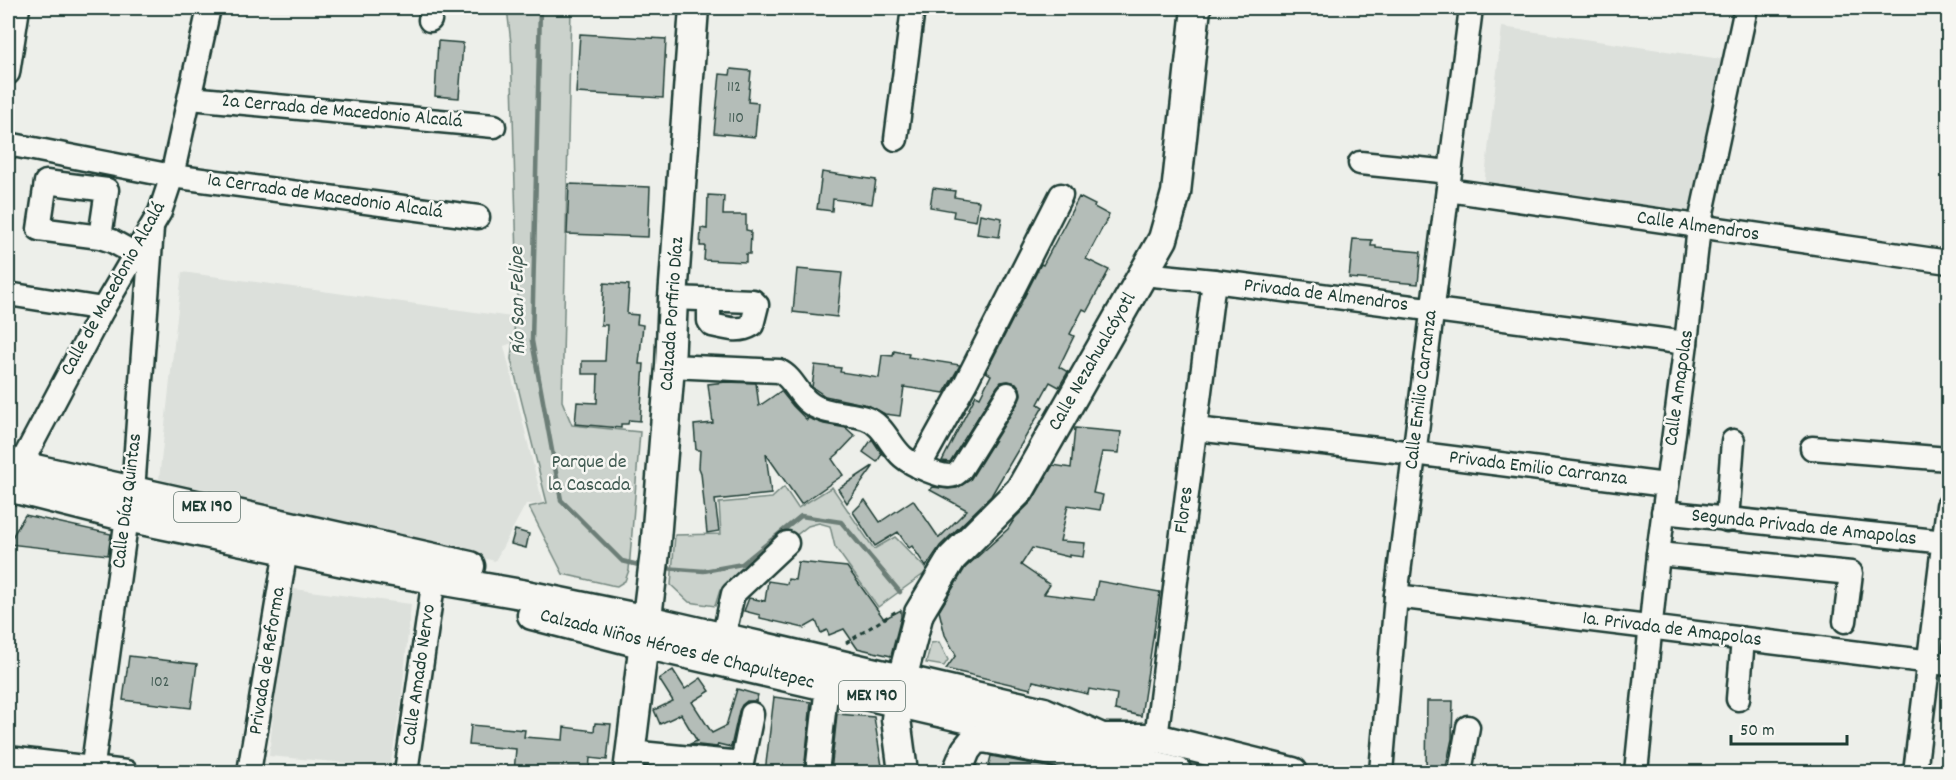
<svg xmlns="http://www.w3.org/2000/svg" width="1956" height="780" viewBox="0 0 1956 780" font-family="Dekko,sans-serif">
  <rect width="100%" height="100%" fill="#edefea"/>
  <filter id="ink" filterUnits="userSpaceOnUse"><feTurbulence type="fractalNoise" baseFrequency=".0167" numOctaves="2"/><feDisplacementMap in="SourceGraphic" scale="12" xChannelSelector="R" yChannelSelector="G"/><feConvolveMatrix kernelMatrix="1 2 1 2 8 2 1 2 1" color-interpolation-filters="sRGB"/></filter>
  <g filter="url(#ink)">
    <!-- built -->
    <g fill="#dce0db">
      <path d="M1502 27 1728 60 1689 214 1484 186Z"/>
      <path d="M182 272 519 318 518 341 504 346 543 504H526L495 561 159 479Z"/>
      <path d="M286 588 411 604 401 703 390 767 269 756Z"/>
    </g>
    <!-- green -->
    <g fill="#cbd2cc" stroke="#758880" stroke-width="1.5">
      <path d="M507 8H571L562 401 572 425 640 432 629 570 625 581 617 586 611 585 563 574 529 507 547 503 511 359 518 295 511 43Z"/>
      <path d="M784 487 798 508 832 487 874 549 895 537 928 571 878 607 835 547 830 526 819 523 808 526 732 586 720 590 715 606 689 602 671 585 675 535 721 534 719 503 772 498Z"/>
      <path d="M939 642 948 660 944 666 926 663 931 643Z"/>
    </g>
    <g fill="none" stroke-linecap="round" stroke-linejoin="round">
      <!-- stream -->
      <g stroke="#6c7e77" stroke-width="4.5">
        <path d="M540 8 532 341 561 500 622 561 643 566"/>
        <path d="M664 568 704 571 742 564 801 516 841 522 900 592"/>
      </g>
    </g>
    <!-- building -->
    <g fill="#b4bdb8" stroke="#1f3d34" stroke-width="1.5">
      <path d="M580 34 666 39 663 98 576 93Z"/>
      <path d="M438 41 463 43 459 98 435 96Z"/>
      <path d="M731 69 751 71 748 102 758 103 755 137 714 133 720 74 730 75Z"/>
      <path d="M822 172 876 180 872 204 833 199 832 211 817 209Z"/>
      <path d="M569 184 650 187 648 237 567 234Z"/>
      <path d="M933 188 955 191 954 197 979 201 976 221 953 217 954 211 930 207Z"/>
      <path d="M708 195 724 196 723 215H746V230L751 231 750 254H746V262L704 260 705 246H700L701 228 707 229Z"/>
      <path d="M1079 197 1095 205 1094 207 1109 215 1086 259 1109 270 1087 311 1083 309 1070 334 1074 336 1059 367 1068 372 1059 387 1050 382 1038 404 1043 407 991 496 940 546 926 567 912 546 909 548 898 532 875 546 853 512 865 500 880 522 913 500 939 538 967 510 930 490 933 487 948 489 957 488 970 480 1019 401 1021 394 1020 388 1016 383 1008 381 1001 382 997 387 950 462 942 461 976 395 980 397 991 375 986 372 1041 264 1043 265Z"/>
      <path d="M980 214 1002 218 999 237 977 234Z"/>
      <path d="M1353 239 1372 240 1371 246H1376V248L1421 252 1418 284 1349 278Z"/>
      <path d="M797 269 842 273 837 317 793 312Z"/>
      <path d="M604 283 629 285 627 314 638 315 637 324 643 325 639 364H644L640 421 629 420 628 424H621V428L575 424 577 402 597 403 598 374H582V361H605L607 325H601Z"/>
      <path d="M894 351 909 354 908 357 960 365 944 393 904 387 900 416 885 414 868 405 825 396 812 387 815 365 841 368 840 372 879 378 882 355 893 356Z"/>
      <path d="M726 382 756 383 759 406 781 391 793 406 807 420 808 418 824 424 846 428 855 436 838 454 832 459 843 475 801 504 766 454 771 494 715 500 719 531 707 533 701 473 699 468 700 450H696L694 425 713 423 708 384Z"/>
      <path d="M1075 428 1121 432 1119 453 1102 452 1093 493 1103 495 1100 510 1068 505 1060 541 1085 543 1083 557 1069 555V557L1032 548 1021 565 1050 585 1044 594 1094 600 1098 581 1160 592 1141 716 1115 710 1117 694 1089 689 1088 694 1033 681 1031 689 946 669 956 655 945 635 939 611 965 568 1008 529 1015 518 1032 501 1053 465 1071 468Z"/>
      <path d="M872 439 882 454 877 462 863 452Z"/>
      <path d="M873 466V467L847 503 838 489Z"/>
      <path d="M25 515 111 534 108 555 8 544Z"/>
      <path d="M515 530 529 534 526 548 511 544Z"/>
      <path d="M798 562 847 567 884 619 901 610V617L891 656 857 648 844 629 829 635 827 630 821 633 816 621 804 628 760 618V615L744 611 749 598 765 601 768 581 787 584 788 579 795 580Z"/>
      <path d="M129 656 197 664 191 708 123 700Z"/>
      <path d="M673 670 685 689 701 678 710 691 692 702 712 733 726 726 737 689 758 695 756 701H747L742 705 739 711 731 747 718 744 717 747 690 744 697 741 681 714 660 724 654 710 673 701 659 679Z"/>
      <path d="M774 697 811 702 804 772H765Z"/>
      <path d="M1427 701H1453L1452 739 1445 772H1426Z"/>
      <path d="M837 714 874 717 883 772H831Z"/>
      <path d="M595 723 611 724 607 760 590 758 589 772H514L516 749 469 745 471 725 525 730 524 737 563 740 564 727 594 731Z"/>
      <path d="M991 756 1053 768V772H987Z"/>
      <path d="M645 767 667 769V772H645Z"/>
    </g>
    <g fill="none" stroke-linecap="round" stroke-linejoin="round">
      <!-- minor casing -->
      <g stroke="#1f3d34" stroke-width="27">
        <g id="minor">
          <path d="M430 20 432 8"/>
          <path d="M8 73 18 8"/>
          <path d="M190 98 494 126"/>
          <path d="M896 139 913 8"/>
          <path d="M8 144 172 176 478 217"/>
          <path d="M1360 163 1450 172"/>
          <path d="M1448 190 1948 262"/>
          <path d="M100 237 107 190 46 182 39 229 100 237 112 241 148 261"/>
          <path d="M1143 274 1214 281 1686 343"/>
          <path d="M8 294 103 309"/>
          <path d="M673 298 753 301 757 305 752 325C739 333 726 328 712 325L709 321V299"/>
          <path d="M670 366 779 371C792 377 797 392 807 401 823 415 846 412 865 418 884 424 889 445 903 457 911 464 944 480 954 475 955 475 961 470 961 469L1008 394"/>
          <path d="M1195 429 1414 453 1666 485"/>
          <path d="M1812 448 1948 459"/>
          <path d="M919 467 965 384 1061 195"/>
          <path d="M12 481 103 309 160 212 172 176 209 8"/>
          <path d="M1663 512 1945 542"/>
          <path d="M1727 520 1733 441"/>
          <path d="M1658 554 1851 573 1845 621"/>
          <path d="M1396 596 1948 664"/>
          <path d="M723 638 733 594 787 543"/>
          <path d="M1738 699 1743 639"/>
          <path d="M1156 738 1214 281"/>
          <path d="M630 752 742 763 752 714"/>
          <path d="M8 758 126 772"/>
          <path d="M92 772 127 517 133 491 152 228"/>
          <path d="M249 772 286 550"/>
          <path d="M406 772 434 578"/>
          <path d="M817 772 827 686"/>
          <path d="M1381 772 1396 596 1471 8"/>
          <path d="M1460 772 1468 727"/>
          <path d="M1636 772 1658 554 1686 343 1699 227 1746 8"/>
          <path d="M1915 772 1948 506"/>
        </g>
      </g>
      <!-- major casing -->
      <g stroke="#1f3d34" stroke-width="33">
        <g id="major">
          <path d="M8 463 470 566"/>
          <path d="M8 487 127 517 387 571 521 594 647 620 1044 712 1102 738 1154 766 1177 772"/>
          <path d="M532 615 644 644 1039 735 1102 738H1156L1293 772"/>
          <path d="M628 772 655 552 670 366 673 298 694 8"/>
          <path d="M903 772 896 719 902 679 919 613 952 558 1020 490 1163 239 1176 193 1196 8"/>
          <path d="M957 772 966 750 974 740 984 738 1104 761 1140 765"/>
        </g>
      </g>
      <!-- path -->
      <path stroke="#1f3d34" stroke-width="3" stroke-dasharray="4.5 4.5" stroke-linecap="butt" d="M846 643 898 610"/>
      <!-- minor -->
      <use href="#minor" stroke="#f6f6f2" stroke-width="22"/>
      <!-- major -->
      <use href="#major" stroke="#f6f6f2" stroke-width="28"/>
    </g>
  </g>
  <g text-anchor="middle" dominant-baseline="central" stroke-width="5" stroke-linejoin="round" paint-order="stroke">
    <!-- number labels -->
    <g font-size="16" fill="#445d55">
      <text x="734" y="87">112</text>
      <text x="736" y="118">110</text>
      <text x="160" y="682">102</text>
    </g>
    <!-- shield labels -->
    <g fill="#f6f6f2" stroke="#60746d" stroke-width="1.5">
      <rect x="174" y="492" width="66" height="30" rx="4.5"/>
      <rect x="839" y="681" width="66" height="30" rx="4.5"/>
    </g>
    <g font-size="18" font-weight="bold" fill="#1f3d34">
      <text x="207" y="507">MEX 190</text>
      <text x="872" y="696">MEX 190</text>
    </g>
    <!-- street labels -->
    <g font-size="20" fill="#1f3d34" stroke="#f6f6f2">
      <text transform="translate(342 112) rotate(5)">2a Cerrada de Macedonio Alcalá</text>
      <text transform="translate(325 197) rotate(8)">1a Cerrada de Macedonio Alcalá</text>
      <text transform="translate(1698 227) rotate(8)">Calle Almendros</text>
      <text transform="translate(114 289) rotate(-61)">Calle de Macedonio Alcalá</text>
      <text transform="translate(1326 296) rotate(7)">Privada de Almendros</text>
      <text transform="translate(673 314) rotate(-86)">Calzada Porfirio Díaz</text>
      <text transform="translate(1093 362) rotate(-60)">Calle Nezahualcóyotl</text>
      <text transform="translate(1680 388) rotate(-82)">Calle Amapolas</text>
      <text transform="translate(1422 390) rotate(-83)">Calle Emilio Carranza</text>
      <text transform="translate(1538 469) rotate(7)">Privada Emilio Carranza</text>
      <text transform="translate(128 501) rotate(-83)">Calle Díaz Quintas</text>
      <text transform="translate(1185 510) rotate(-83)">Flores</text>
      <text transform="translate(1804 528) rotate(6)">Segunda Privada de Amapolas</text>
      <text transform="translate(1672 630) rotate(7)">1a. Privada de Amapolas</text>
      <text transform="translate(677 650) rotate(14)">Calzada Niños Héroes de Chapultepec</text>
      <text transform="translate(268 661) rotate(-81)">Privada de Reforma</text>
      <text transform="translate(420 675) rotate(-82)">Calle Amado Nervo</text>
    </g>
    <!-- park labels -->
    <g font-size="20" fill="#415b52" stroke="#f6f6f2">
      <text x="589" y="463">Parque de<tspan x="589" dy="23">la Cascada</tspan></text>
    </g>
    <!-- water labels -->
    <g font-size="21" font-style="italic" fill="#3f5850" stroke="#f6f6f2">
      <text transform="translate(519 301) rotate(-91)">Río San Felipe</text>
    </g>
  </g>
  <!-- margin -->
  <rect width="1956" height="780" fill="none" stroke="#f6f6f2" stroke-width="30"/>
  <rect x="15" y="15" width="1926" height="750" fill="none" stroke="#1f3d34" stroke-width="2" filter="url(#ink)"/>
  <!-- scale -->
  <path d="M1731 735v9h116v-9" fill="none" stroke="#1f3d34" stroke-width="3"/>
  <text x="1740" y="735" font-size="18" fill="#1f3d34" stroke="#f6f6f2" stroke-width="4.5" paint-order="stroke">50 m</text>
</svg>
